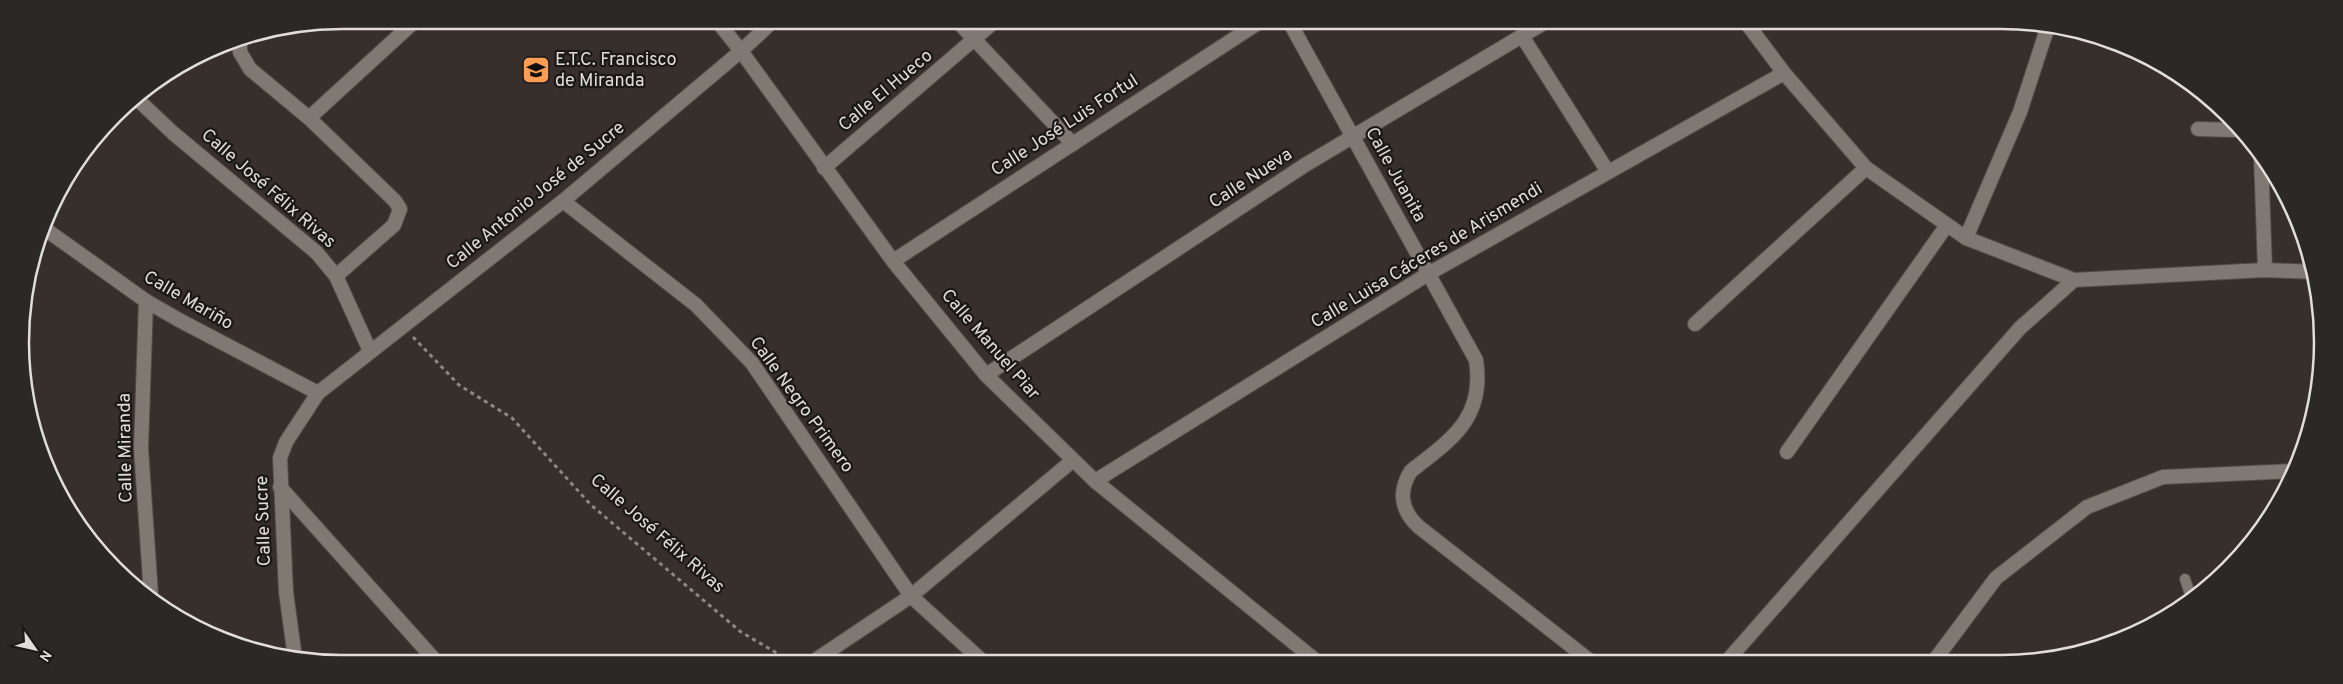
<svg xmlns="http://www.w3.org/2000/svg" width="2343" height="684" viewBox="0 0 2343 684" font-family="Overpass,sans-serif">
  <rect width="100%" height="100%" fill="#362f2b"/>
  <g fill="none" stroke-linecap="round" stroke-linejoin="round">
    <!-- service casing -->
    <g stroke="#544e4b" stroke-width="12">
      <path id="service" d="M2185 579 2191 597"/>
    </g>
    <!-- minor casing -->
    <g stroke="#544e4b" stroke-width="16">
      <g id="minor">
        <path d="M717 21 741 51 893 261 986 375 1095 481 1315 660"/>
        <path d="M958 22 1073 144"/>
        <path d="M1290 23 1476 360C1485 418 1452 439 1411 471 1398 491 1401 511 1419 527L1589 660"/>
        <path d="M1748 25 1784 73 1866 168 1966 238 2074 280"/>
        <path d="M1522 36 1608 172"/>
        <path d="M240 40V52L250 69 309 118 395 201 400 209 394 225 336 276"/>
        <path d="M135 97 173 133 317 253 336 276 370 351"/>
        <path d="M309 118 416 20"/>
        <path d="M2198 129 2235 130"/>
        <path d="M2261 156 2265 270"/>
        <path d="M824 168 994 22"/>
        <path d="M563 201 696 305 752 363 911 596 980 659"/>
        <path d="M45 229 146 301 179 320 318 393"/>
        <path d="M1966 238 2020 112 2048 26"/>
        <path d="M893 261 1258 23"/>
        <path d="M146 301 141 448 151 595"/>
        <path d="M1695 324 1866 168"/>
        <path d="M986 375 1305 165 1542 24"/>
        <path d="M1787 452 1947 225"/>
        <path d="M1095 481 1428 274 1784 73"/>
        <path d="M280 487 433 658"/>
        <path d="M295 658 286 592 280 458 286 442 318 393 563 201 741 51 772 22"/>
        <path d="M817 659 911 596 1072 461"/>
        <path d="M1727 661 2020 328 2074 280 2265 270 2314 272"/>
        <path d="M1934 661 1996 578 2087 507 2163 477 2292 471"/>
      </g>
    </g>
    <!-- path -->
    <path stroke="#8d8884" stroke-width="3" stroke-dasharray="4 4" stroke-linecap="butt" d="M413 337 459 385 512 418 591 505 741 632 787 659"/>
    <!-- service -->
    <use href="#service" stroke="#807873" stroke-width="10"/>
    <!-- minor -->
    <use href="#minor" stroke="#807873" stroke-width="14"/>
  </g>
  <!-- icons -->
  <defs>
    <g id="school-square" transform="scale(1.4375)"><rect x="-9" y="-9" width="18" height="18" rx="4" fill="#fc9d54" stroke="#1b1816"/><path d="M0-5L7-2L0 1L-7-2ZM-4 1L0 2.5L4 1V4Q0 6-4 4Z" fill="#111"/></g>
  </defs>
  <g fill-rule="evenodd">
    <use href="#school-square" x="536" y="70"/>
  </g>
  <g text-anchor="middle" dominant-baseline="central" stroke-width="4.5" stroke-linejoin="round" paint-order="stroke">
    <!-- poi labels -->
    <g font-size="18" fill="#e1ddda" stroke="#1b1816" text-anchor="start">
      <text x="555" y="60">E.T.C. Francisco<tspan x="555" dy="21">de Miranda</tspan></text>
    </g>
    <!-- street labels -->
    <g font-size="18" fill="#e1ddda" stroke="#1b1816">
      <text transform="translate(886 91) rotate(-40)">Calle El Hueco</text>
      <text transform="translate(1065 126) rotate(-33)">Calle José Luis Fortul</text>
      <text transform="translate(1395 175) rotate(61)">Calle Juanita</text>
      <text transform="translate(1251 179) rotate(-33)">Calle Nueva</text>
      <text transform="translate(268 189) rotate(41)">Calle José Félix Rivas</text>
      <text transform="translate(536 196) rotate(-39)">Calle Antonio José de Sucre</text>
      <text transform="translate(1427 256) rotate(-31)">Calle Luisa Cáceres de Arismendi</text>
      <text transform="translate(188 301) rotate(30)">Calle Mariño</text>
      <text transform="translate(990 345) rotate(49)">Calle Manuel Piar</text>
      <text transform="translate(801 405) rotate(54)">Calle Negro Primero</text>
      <text transform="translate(126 448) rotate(-91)">Calle Miranda</text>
      <text transform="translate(264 521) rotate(-92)">Calle Sucre</text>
      <text transform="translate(657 534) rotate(41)">Calle José Félix Rivas</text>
    </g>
  </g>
  <!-- crop -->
  <path d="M0 0H2343V684H0ZM342 29H2001A313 313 0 0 1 2314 342V342A313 313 0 0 1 2001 655H342A313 313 0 0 1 29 342V342A313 313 0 0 1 342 29Z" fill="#2b2826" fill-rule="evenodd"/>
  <path fill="none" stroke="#e1ddda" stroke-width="2.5" d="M342 29H2001A313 313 0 0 1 2314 342V342A313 313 0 0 1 2001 655H342A313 313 0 0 1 29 342V342A313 313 0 0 1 342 29Z"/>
  <!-- north arrow -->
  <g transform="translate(35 649) rotate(124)" stroke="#1b1816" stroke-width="4" paint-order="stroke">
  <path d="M0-4L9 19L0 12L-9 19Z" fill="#e1ddda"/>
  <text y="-8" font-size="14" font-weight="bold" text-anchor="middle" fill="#e1ddda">N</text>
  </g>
</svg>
